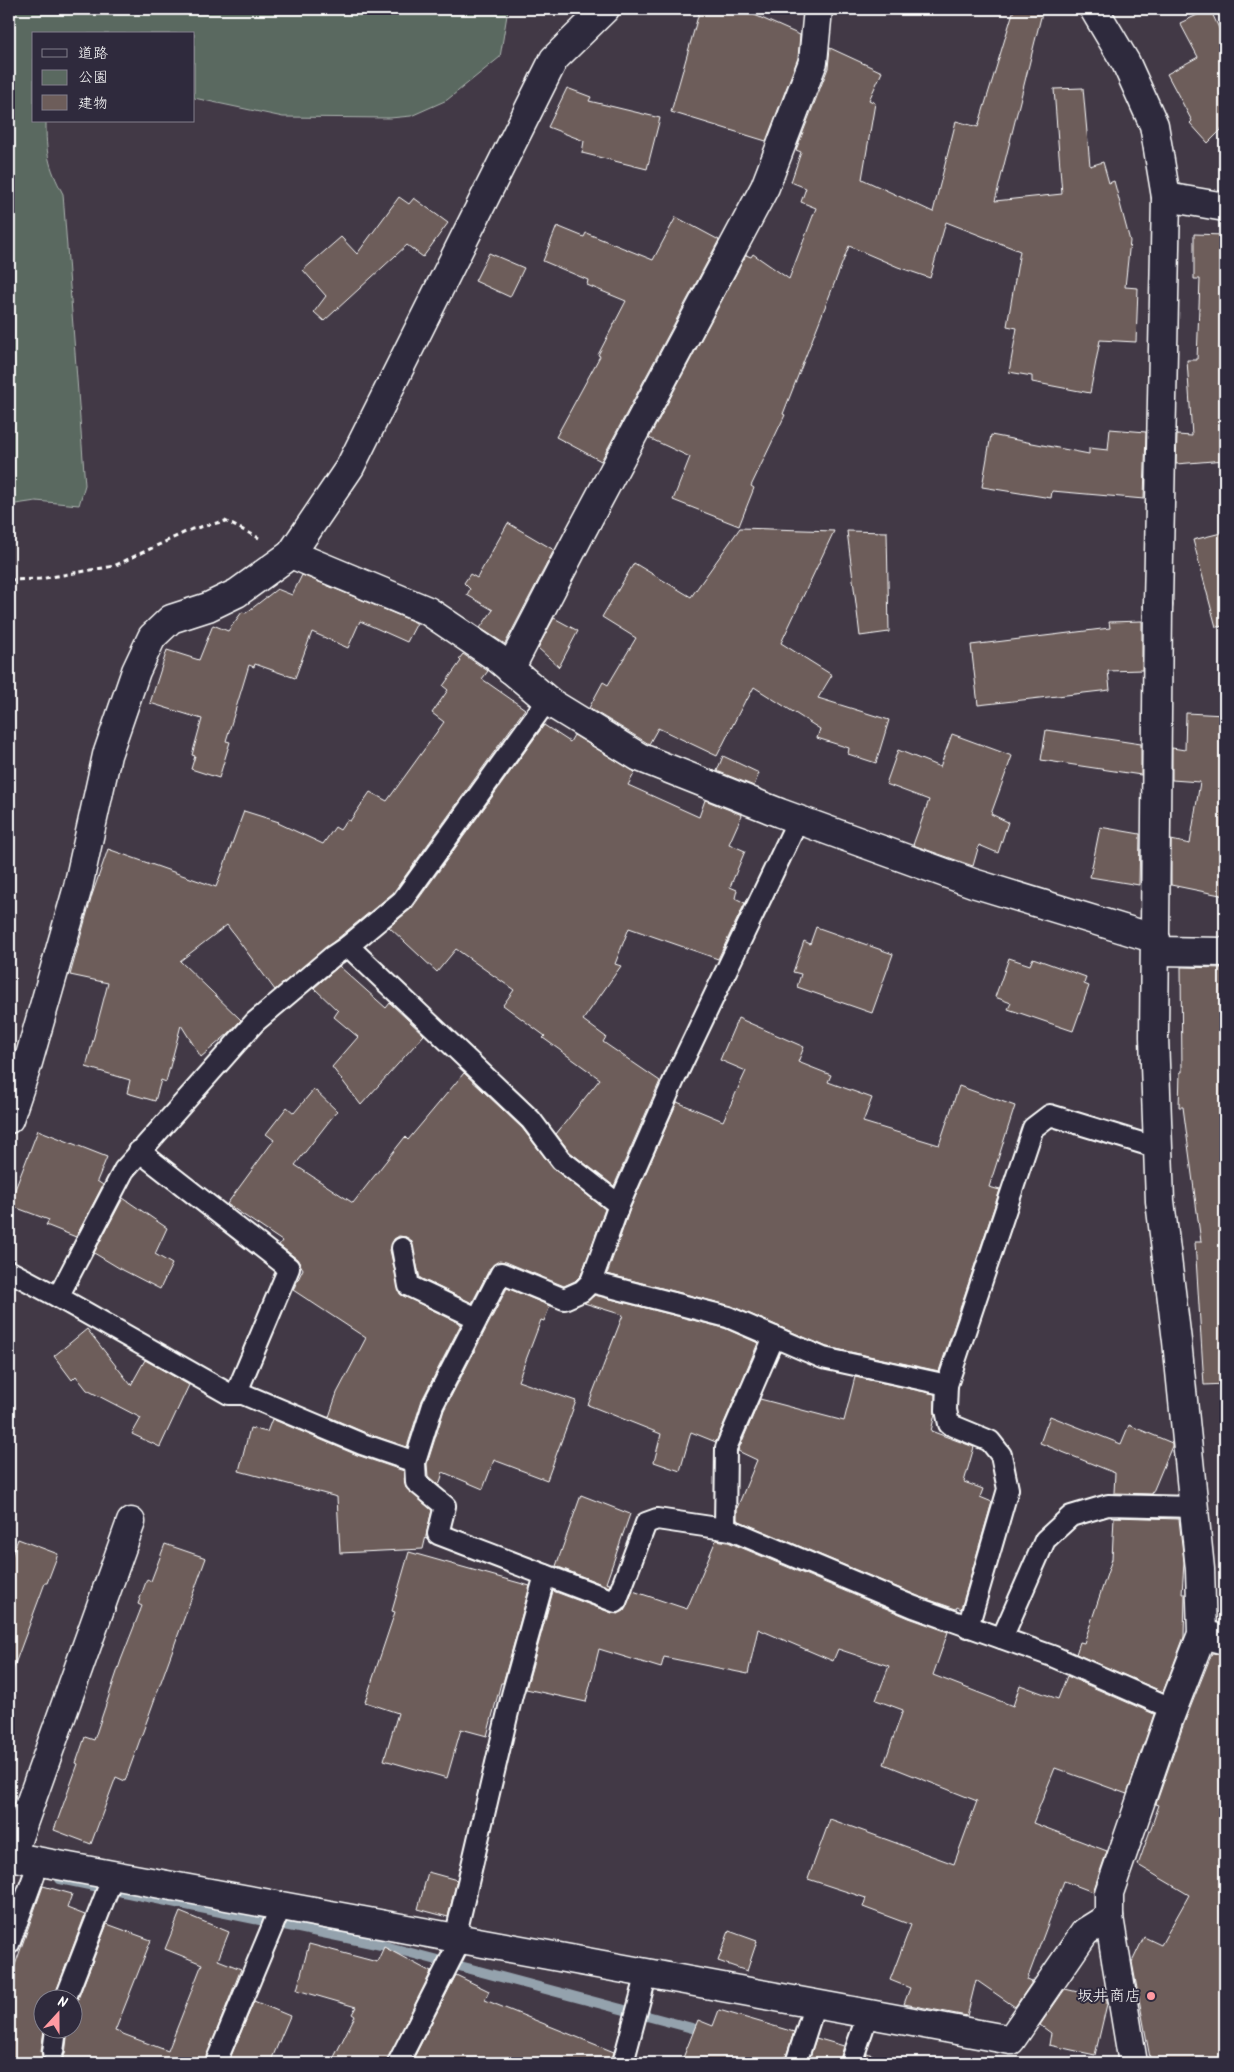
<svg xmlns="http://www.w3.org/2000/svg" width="1234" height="2072" viewBox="0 0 1234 2072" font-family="Kalam,'Klee One',sans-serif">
  <rect width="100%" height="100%" fill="#423946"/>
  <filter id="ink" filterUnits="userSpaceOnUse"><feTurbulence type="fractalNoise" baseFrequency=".02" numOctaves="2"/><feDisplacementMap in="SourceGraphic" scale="10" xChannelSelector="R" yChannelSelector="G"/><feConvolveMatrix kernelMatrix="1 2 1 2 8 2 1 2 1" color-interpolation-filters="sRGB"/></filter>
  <g filter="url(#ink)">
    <!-- green -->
    <path fill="#5a6960" stroke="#acb4b0" d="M9 9H508L500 57 447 100 411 116 390 118 283 117 194 98V34H34V121H46C46 154 48 165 63 194L85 485 79 505 36 501 9 505Z"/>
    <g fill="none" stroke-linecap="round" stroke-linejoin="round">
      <!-- stream -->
      <path stroke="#94a2ad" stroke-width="10" d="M60 1879 381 1945 707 2032"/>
    </g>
    <!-- building -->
    <g fill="#6d5d5a" stroke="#fff">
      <path d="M700 9H741L800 35 798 58 766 141 671 112Z"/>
      <path d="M1014 9H1043L995 201 1062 194 1054 89 1083 88 1090 166 1103 162 1109 183 1114 181 1130 241 1125 287 1138 288 1136 342 1100 340 1090 393 1032 382V376L1009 372 1017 328 1007 326 1020 251 946 222 930 278 898 267 849 246 783 414 785 415 751 486 754 488 739 526 673 500 690 457 649 438 746 255 751 257 753 254 789 279 816 208 801 202 806 188 791 182 801 152 796 150 828 68 830 48 882 72 869 100 875 103 862 179 933 212 956 121 978 127Z"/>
      <path d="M1210 9 1225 41V126L1208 143 1190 123 1192 121 1167 74 1198 57 1180 23Z"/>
      <path d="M567 88 591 97 589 101 660 118 647 169 582 153 584 141 548 127Z"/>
      <path d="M399 197 409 204 414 198 448 223 423 257 407 245 324 321 314 312 326 296 303 270 341 237 357 254Z"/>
      <path d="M676 217 719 240 601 461 556 437 600 356 598 355 626 301 587 285 588 280 543 261 557 226 584 237 586 233 653 260Z"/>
      <path d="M1194 234 1224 235 1225 241V460L1176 464 1177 435 1192 436 1187 360H1197L1200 279H1194Z"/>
      <path d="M489 253 524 268 510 297 475 281Z"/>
      <path d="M1110 429 1146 432 1144 499 1052 491 1051 498 982 487 991 435 1089 454V448L1108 450Z"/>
      <path d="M508 523 554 550 505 644 480 628 493 610 467 595 470 589 464 583 470 574 477 578Z"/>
      <path d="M740 528 834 531 781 643 832 675 818 698 889 720 876 763 848 754 849 748 817 738 820 729 754 687 747 700 746 699 717 756 658 728 649 744 589 708 603 682 608 685 636 638 602 617 634 563 691 597Z"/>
      <path d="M847 531 887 532 889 632 860 636Z"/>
      <path d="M1225 532V626L1216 627 1193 540Z"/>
      <path d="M302 575 417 623 407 642 360 621 348 648 312 632 295 678 255 664 254 667 249 665 226 741 230 742 219 778 191 769 195 756 192 755 202 719 150 703 167 650 199 660 213 625 228 631 242 612 246 613 277 589 292 595Z"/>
      <path d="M554 618 578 631 559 667 538 648Z"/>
      <path d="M1142 621V670L1108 671 1110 690 978 705 971 645 1110 628 1109 622Z"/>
      <path d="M463 654 488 671 482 679 525 709 393 893 275 990 227 925 180 961 241 1020 228 1034 201 1057 181 1025 166 1082 161 1080 155 1101 127 1093 130 1080 86 1067 108 983 70 975 92 895 108 849 216 887 244 811 279 822 278 823 323 844 335 827 340 830 347 820 350 821 370 792 387 801 444 722 432 713 448 690 443 686 461 661 459 659Z"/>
      <path d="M1186 713 1225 715V896L1171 885V840L1190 844 1200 782 1172 780V748L1185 750Z"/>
      <path d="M544 725 570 742 574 735 635 772 628 785 699 817 705 800 742 815 729 844 745 851 730 887 737 890 735 898 745 903 718 959 629 928 615 964 621 966 583 1020 606 1037 603 1042 660 1081 614 1186 570 1152 556 1134 600 1079 543 1038 545 1036 503 1005 514 990 456 949 437 972 389 927 412 908Z"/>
      <path d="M1046 730 1141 744V775L1041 760Z"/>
      <path d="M952 734 1012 756 991 814 1008 822 998 853 979 845 973 866 913 845 929 800 886 784 898 750 940 767Z"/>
      <path d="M723 756 759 773 754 786 717 771Z"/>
      <path d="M1100 827 1140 834 1139 885 1090 877Z"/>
      <path d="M816 927 893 954 872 1013 797 987 801 974 793 972 804 941 810 944Z"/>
      <path d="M1009 958 1030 965 1033 958 1086 977 1084 984 1089 986 1073 1031 1008 1009 1011 1003 995 997Z"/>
      <path d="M339 966 386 1008 390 1003 424 1035 361 1105 332 1067 358 1037 334 1017 338 1011 314 988Z"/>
      <path d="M1181 967 1225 968V1384L1204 1385 1195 1242H1201L1183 1107H1179L1180 1072H1182Z"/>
      <path d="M738 1018 804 1047 798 1062 831 1075 828 1082 872 1098 863 1122 939 1145 959 1086 1015 1106 989 1187 1000 1190 939 1371 827 1347 731 1306 607 1274 630 1209 677 1102 723 1121 746 1071 720 1060Z"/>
      <path d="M464 1073 522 1128 554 1169 605 1209 581 1275 575 1281 564 1286 506 1262 499 1261 490 1268 472 1303 420 1278 411 1241 406 1237 399 1236 394 1239 390 1250 400 1294 461 1324 422 1400 407 1447 366 1433 329 1417 337 1393 366 1338 293 1290 303 1269 297 1259 279 1245 282 1241 227 1204 274 1140 266 1134 287 1107 294 1113 314 1089 337 1111 295 1165 353 1203 405 1137 408 1140Z"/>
      <path d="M38 1130 107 1157 97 1181 103 1185 76 1237 46 1225 49 1220 9 1205Z"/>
      <path d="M123 1198 167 1228 155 1254 172 1264 160 1289 119 1268 94 1253Z"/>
      <path d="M507 1288 550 1306 544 1321 541 1320 518 1381 576 1401 547 1480 494 1460 483 1489 443 1472 439 1486 428 1476 427 1464 444 1410Z"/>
      <path d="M595 1295 724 1328 758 1343 716 1442 691 1432 680 1471 654 1462 661 1434 588 1405 623 1315 584 1303Z"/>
      <path d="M87 1329 131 1385 145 1360 189 1385 160 1447 132 1434 141 1418 87 1390 76 1376 72 1380 54 1356Z"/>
      <path d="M855 1377 935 1394V1414L931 1431 974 1447 964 1482 983 1489 980 1497 992 1502 961 1609 957 1607 956 1609 918 1596 737 1520V1508L757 1460 738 1451 760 1399 844 1421Z"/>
      <path d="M1050 1416 1121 1444 1129 1425 1172 1443V1446L1152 1494 1114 1493 1115 1473 1040 1443Z"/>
      <path d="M272 1419 357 1455 404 1471 406 1488 432 1510 423 1549 340 1553 337 1497 239 1471 250 1428 267 1432Z"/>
      <path d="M581 1495 630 1514 606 1583 610 1584 609 1587 556 1566Z"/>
      <path d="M1114 1517 1179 1519 1184 1562 1182 1594H1185L1184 1637 1163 1692 1076 1654 1080 1642 1084 1643 1112 1559Z"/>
      <path d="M18 1539 58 1554 47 1583H45L12 1672H9V1563Z"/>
      <path d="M716 1540 728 1542 909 1618 948 1632 933 1675 1013 1706 1020 1685 1058 1699 1067 1676 1154 1714 1127 1794 1055 1768 1033 1823 1107 1851 1093 1892 1064 1881 1027 1980 1032 1982 1015 2007 976 1980 967 2016 904 2004 910 1988 890 1980 911 1925 863 1907 866 1898 808 1879 830 1819 954 1864 977 1801 884 1764 903 1710 876 1700 889 1666 838 1649 833 1661 758 1629 748 1674 664 1657 661 1668 599 1649 586 1702 526 1689 553 1591 612 1613 618 1614 624 1611 633 1591 687 1609Z"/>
      <path d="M165 1544 206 1558 125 1781 116 1777 91 1844 54 1830 78 1764 76 1763 85 1737 94 1740 121 1660 142 1606 138 1604 147 1579 151 1581Z"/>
      <path d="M409 1552 530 1586 503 1683H501L487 1736 461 1729 447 1778 384 1760 398 1713 365 1702 395 1612 392 1611Z"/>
      <path d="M1212 1653 1225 1655V2063H1151L1132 1962 1144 1937 1161 1945 1189 1895 1138 1865 1159 1805 1156 1804 1183 1726Z"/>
      <path d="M428 1872 457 1880 448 1917 418 1909Z"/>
      <path d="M43 1886 72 1894 67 1908 85 1915 53 2000H42V2030H44L41 2051 42 2057 50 2063H9V1982Z"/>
      <path d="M180 1912 229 1932 218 1960 241 1969 204 2063H56L62 2060 65 2054 68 2030H72V2009L76 2004 107 1924 151 1940 115 2031 168 2051 202 1964 165 1949Z"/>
      <path d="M729 1931 757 1941 747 1971 718 1961Z"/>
      <path d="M309 1944 377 1962 384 1947 431 1972 386 2063H331L355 2016 352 2014 356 2007 297 1990Z"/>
      <path d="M456 1975 489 1991 485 2000 614 2052 611 2063H411Z"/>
      <path d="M1065 1989 1107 1999V2004L1095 2055 1049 2045 1051 2033 1040 2025Z"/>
      <path d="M254 2001 290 2016 270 2063H228Z"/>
      <path d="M719 2010 794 2032 784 2063H681L698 2020 713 2026Z"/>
      <path d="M816 2038 844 2046 839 2063H808Z"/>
      <path d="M867 2053 875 2056 874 2063H863Z"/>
    </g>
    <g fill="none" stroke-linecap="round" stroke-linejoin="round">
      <!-- service casing -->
      <g stroke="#fff" stroke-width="24">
        <g id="service">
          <path d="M348 946 531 1120 561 1160 619 1205 591 1282 728 1317 823 1358 947 1385"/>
          <path d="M139 1151 289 1268 236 1394"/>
          <path d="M619 1205 674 1080 798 820"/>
          <path d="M402 1248 409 1286 477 1318"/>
          <path d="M9 1271 58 1297 229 1394H243L362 1444 415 1462"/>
          <path d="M591 1282 582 1291 564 1299 501 1273 433 1405 415 1462 416 1482 445 1506 438 1534 616 1602 646 1523 657 1519 731 1530 914 1607 1052 1656 1173 1709"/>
          <path d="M58 1297 124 1170 255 1022 333 956 348 946 402 901 548 699"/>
          <path d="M725 1529 726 1448 774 1337"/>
          <path d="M968 1627 1008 1489 1001 1455 990 1441 949 1424 946 1410 947 1385 1033 1128 1050 1115 1158 1148"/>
          <path d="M1002 1638 1045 1540 1071 1516 1108 1505 1194 1507"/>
          <path d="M455 1938 512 1695 545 1575"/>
          <path d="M9 1944 39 1862"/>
          <path d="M65 2000 113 1876"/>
          <path d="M53 2052 56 2030"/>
          <path d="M216 2062 281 1906"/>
          <path d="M398 2063 461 1939"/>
          <path d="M623 2063 647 1973"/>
          <path d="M796 2063 815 2004"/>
          <path d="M851 2063 868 2014"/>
        </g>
      </g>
      <!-- minor casing -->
      <g stroke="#fff" stroke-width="31">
        <g id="minor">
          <path d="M1166 197 1225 207"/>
          <path d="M291 554 428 611 496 657 551 703 639 757 780 813 973 883 1156 939"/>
          <path d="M510 669 579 536 765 187 813 62 818 9"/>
          <path d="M1156 951 1225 952"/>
          <path d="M9 1119 27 1066 78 887 107 755 136 671 152 637 171 619 208 607 237 593 291 554 350 467 554 59 605 9"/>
          <path d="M1202 1634 1225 1640"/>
          <path d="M9 1856 1011 2040 1085 1932 1109 1917"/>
          <path d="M11 1857 131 1522"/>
          <path d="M1133 2063 1109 1917V1893L1168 1721 1202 1634 1200 1569 1177 1341 1160 1201 1158 1148 1154 1037 1158 605"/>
        </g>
      </g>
      <!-- tertiary casing -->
      <g stroke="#fff" stroke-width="31">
        <path id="tertiary" d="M1094 9 1126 63 1154 125 1166 197 1158 605"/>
      </g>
      <!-- path -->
      <path stroke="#fff" stroke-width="3" stroke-dasharray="5 4" stroke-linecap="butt" d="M9 580 40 579 114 566 192 529 225 521 259 538"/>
      <!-- service -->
      <use href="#service" stroke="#2f2a3d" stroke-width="20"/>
      <!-- minor -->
      <use href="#minor" stroke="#2f2a3d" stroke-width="28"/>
      <!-- tertiary -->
      <use href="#tertiary" stroke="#2f2a3d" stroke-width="28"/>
    </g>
  </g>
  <!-- markers -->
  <circle fill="#ff9aa2" stroke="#2f2a3d" stroke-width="2" cx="1151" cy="1996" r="5"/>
  <g text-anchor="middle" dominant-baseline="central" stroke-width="4" stroke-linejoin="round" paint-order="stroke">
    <!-- poi labels -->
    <g font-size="16" fill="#fff" stroke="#2f2a3d" text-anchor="end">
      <text x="1141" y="1996">坂井商店</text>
    </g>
  </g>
  <!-- margin -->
  <rect width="1234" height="2072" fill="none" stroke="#2f2a3d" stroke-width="30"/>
  <rect x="15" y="15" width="1204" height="2042" fill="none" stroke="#fff" stroke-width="2" filter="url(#ink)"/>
  <!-- legend -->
  <rect x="32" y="32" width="162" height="90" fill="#2f2a3d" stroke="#827f8b"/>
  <rect x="42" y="49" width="25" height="8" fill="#2f2a3d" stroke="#827f8b"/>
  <text x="78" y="58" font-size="15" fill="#ffffff">道路</text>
  <rect x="42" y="70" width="25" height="15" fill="#5a6960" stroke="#827f8b"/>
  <text x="78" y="82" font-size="15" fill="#ffffff">公園</text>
  <rect x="42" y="95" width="25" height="15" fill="#6d5d5a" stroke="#827f8b"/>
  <text x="78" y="108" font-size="15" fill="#ffffff">建物</text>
  <!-- north arrow -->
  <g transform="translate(58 2014) rotate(21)"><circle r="24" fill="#2f2a3d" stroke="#827f8b"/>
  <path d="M0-4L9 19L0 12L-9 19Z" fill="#ff9aa2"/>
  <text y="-8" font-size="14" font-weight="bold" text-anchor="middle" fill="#ffffff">N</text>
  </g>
</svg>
